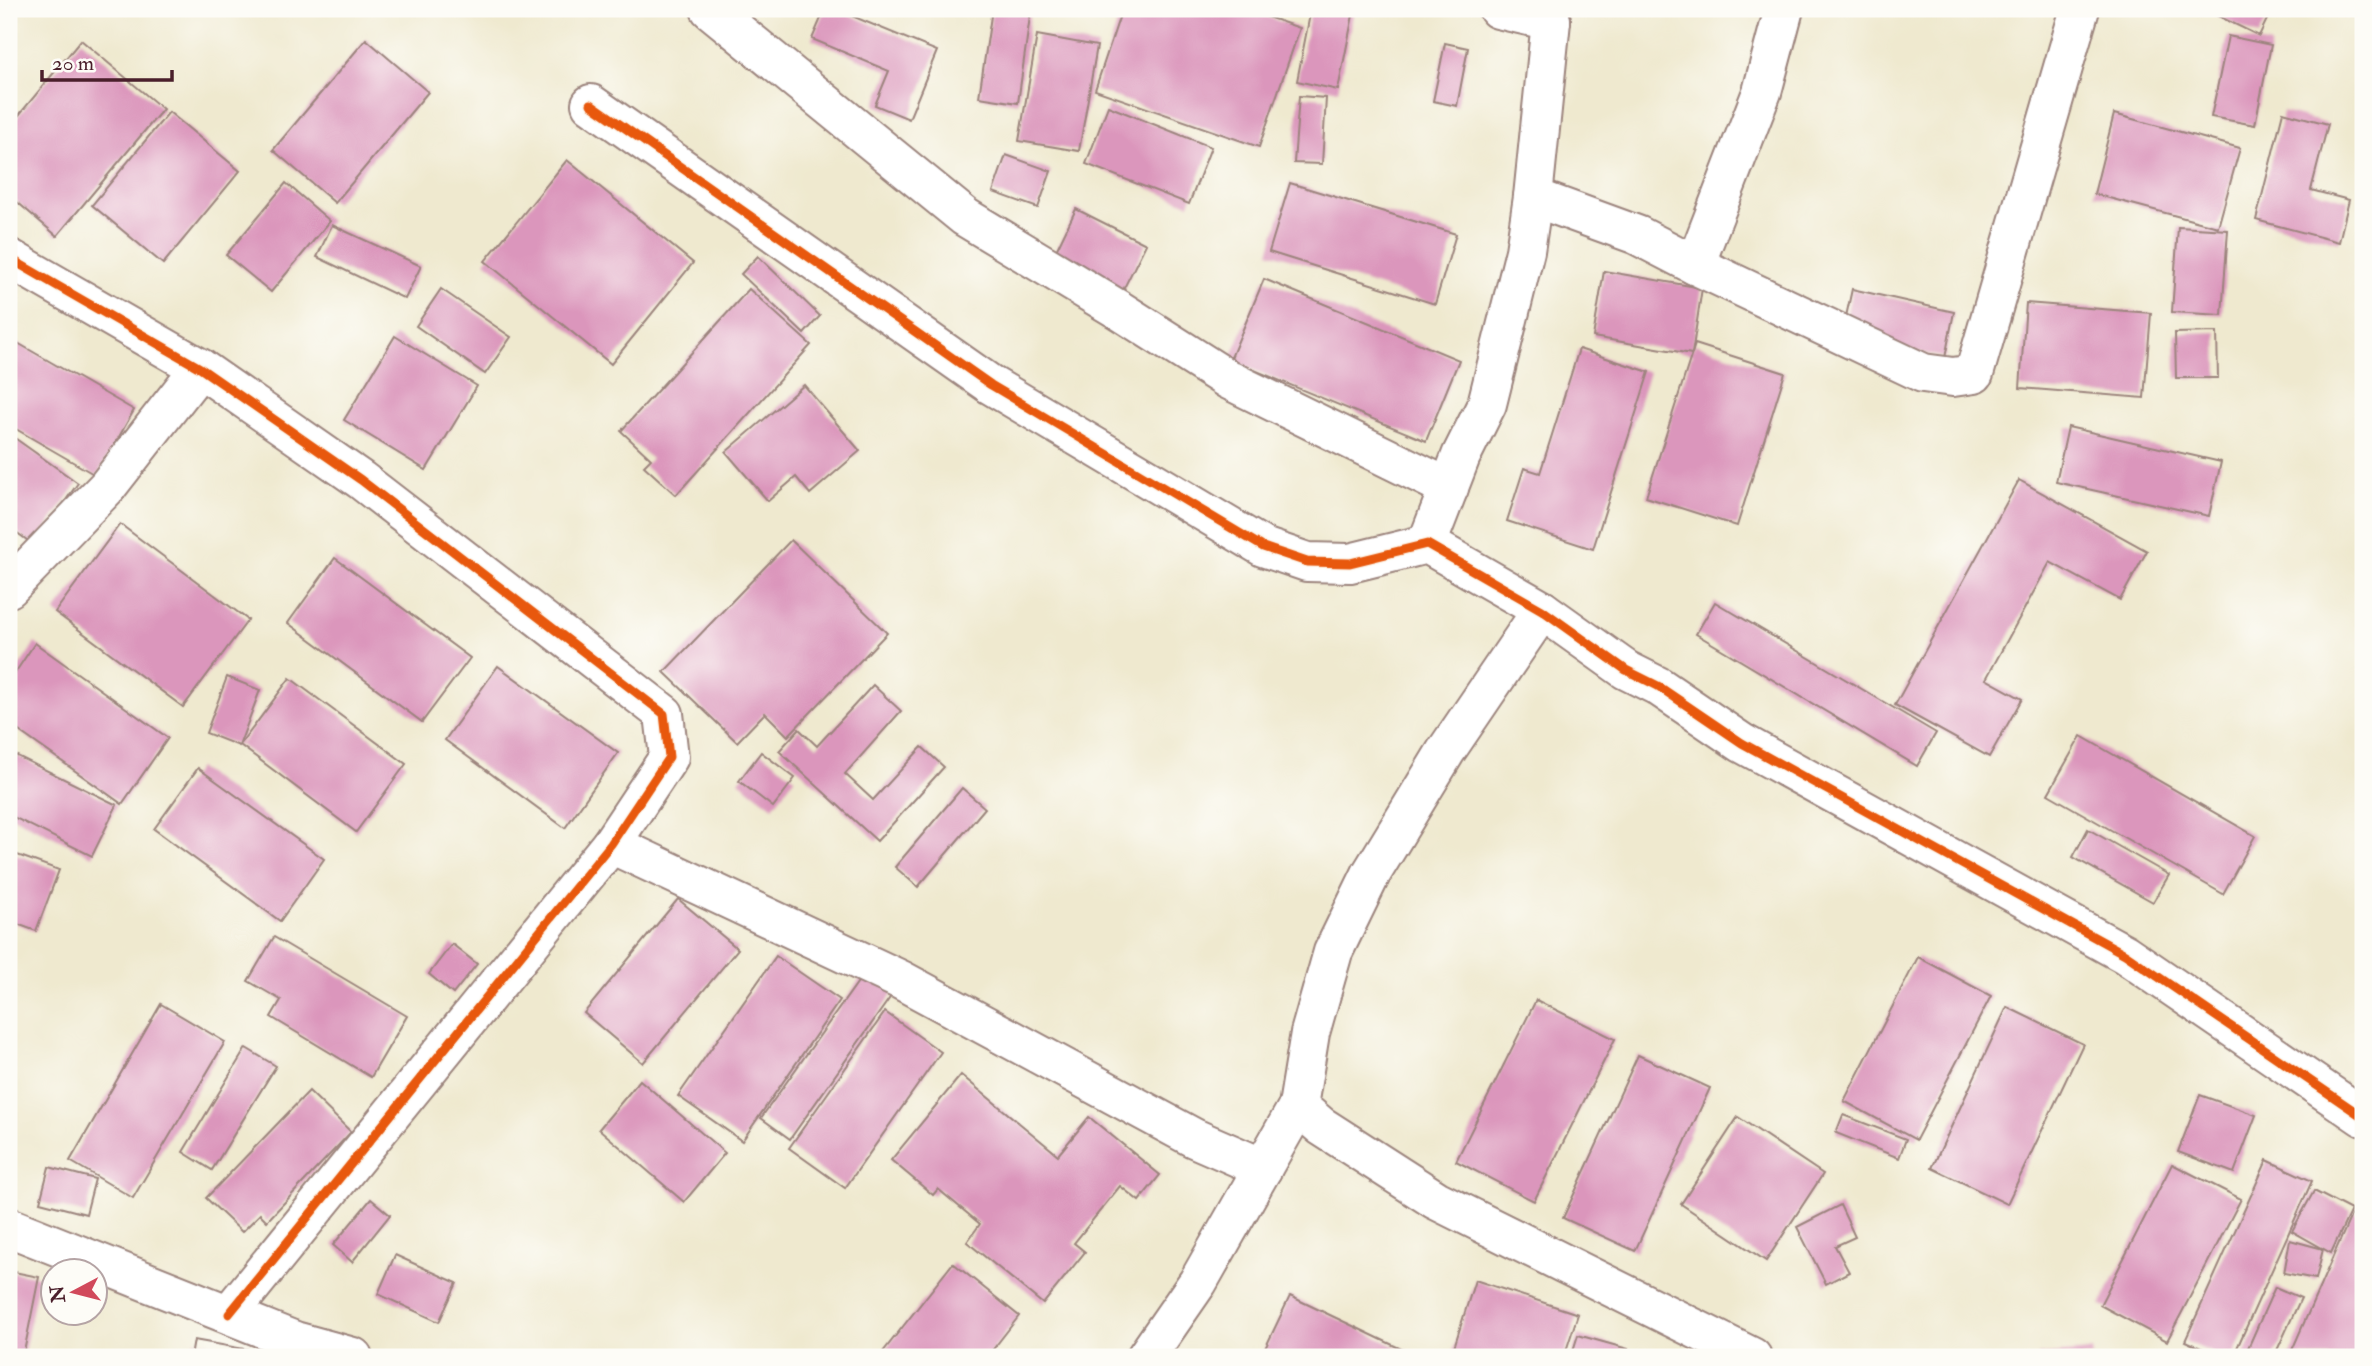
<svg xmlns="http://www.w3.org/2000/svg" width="2372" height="1366" viewBox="0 0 2372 1366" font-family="'IM FELL Double Pica',serif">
  <rect width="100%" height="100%" fill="#fdfcf7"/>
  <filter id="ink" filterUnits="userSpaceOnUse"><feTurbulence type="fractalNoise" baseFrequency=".0143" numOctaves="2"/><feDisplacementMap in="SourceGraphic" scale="14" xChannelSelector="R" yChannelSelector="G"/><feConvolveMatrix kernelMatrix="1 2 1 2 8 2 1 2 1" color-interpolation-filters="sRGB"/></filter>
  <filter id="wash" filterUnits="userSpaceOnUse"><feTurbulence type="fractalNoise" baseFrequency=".00686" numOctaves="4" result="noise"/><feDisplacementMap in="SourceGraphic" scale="28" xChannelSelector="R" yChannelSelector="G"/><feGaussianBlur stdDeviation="1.57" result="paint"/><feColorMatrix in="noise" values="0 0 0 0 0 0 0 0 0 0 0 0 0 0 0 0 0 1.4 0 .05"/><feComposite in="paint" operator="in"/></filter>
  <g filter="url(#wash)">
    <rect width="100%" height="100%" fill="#efe9cf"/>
    <g id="blocks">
      <!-- building -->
      <g fill="#db96bc">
        <path d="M825 9H835L937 51 909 119 875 105 889 71 812 39Z"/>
        <path d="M992 9H1031L1018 103 979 97Z"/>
        <path d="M1122 9H1244L1300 28 1259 147 1095 90Z"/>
        <path d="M1311 9 1353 15 1338 90 1297 81Z"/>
        <path d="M1624 9H1731V15L1624 13Z"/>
        <path d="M2204 9H2272L2259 36Z"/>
        <path d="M1037 35 1097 46 1079 151 1019 141Z"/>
        <path d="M2228 36 2271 45 2255 125 2211 117Z"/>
        <path d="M366 39 428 92 335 203 273 150Z"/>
        <path d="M81 40 163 109 57 236 9 195V127Z"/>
        <path d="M1445 43 1468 48 1457 106 1433 101Z"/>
        <path d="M1299 96 1326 98 1322 164 1294 163Z"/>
        <path d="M1108 106 1211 147 1189 204 1086 164Z"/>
        <path d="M169 112 240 171 163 264 92 205Z"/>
        <path d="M2283 112 2328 124 2311 190 2349 200 2339 242 2256 220Z"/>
        <path d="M2114 114 2240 148 2218 227 2094 194Z"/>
        <path d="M1006 155 1051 171 1038 208 993 192Z"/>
        <path d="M567 160 693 263 611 364 485 261Z"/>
        <path d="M286 183 330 221 271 292 226 255Z"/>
        <path d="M1290 183 1456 234 1435 304 1269 252Z"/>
        <path d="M1076 209 1146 244 1122 292 1053 257Z"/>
        <path d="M332 225 421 266 405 299 317 257Z"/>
        <path d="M2178 227 2228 230 2222 315 2172 312Z"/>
        <path d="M758 256 820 316 804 334 741 274Z"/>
        <path d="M1604 271 1702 288 1692 354 1593 337Z"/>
        <path d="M1264 279 1459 360 1426 441 1230 360Z"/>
        <path d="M441 289 511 337 485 374 416 326Z"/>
        <path d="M749 289 811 345 676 495 644 466 651 459 621 431Z"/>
        <path d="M1852 289 1954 312 1945 358 1842 335Z"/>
        <path d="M2026 303 2151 313 2144 398 2020 388Z"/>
        <path d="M2217 332 2218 378H2176L2175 333Z"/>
        <path d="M395 336 477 386 426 470 344 420Z"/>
        <path d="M9 338 134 410 97 476 9 425Z"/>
        <path d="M1695 344 1785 373 1737 526 1646 497Z"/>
        <path d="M1579 349 1649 372 1593 549 1507 521 1524 468 1540 473Z"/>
        <path d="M804 385 860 451 810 494 796 477 768 501 726 452Z"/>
        <path d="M2068 427 2221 462 2209 516 2056 482Z"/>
        <path d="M9 434 78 483 34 545 9 527Z"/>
        <path d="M2019 480 2147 551 2120 600 2050 562 1986 679 2022 699 1989 757 1895 705Z"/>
        <path d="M120 524 248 620 183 707 55 612Z"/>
        <path d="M791 540 887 633 788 736 765 713 737 742 664 672Z"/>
        <path d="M335 558 470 658 422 722 288 623Z"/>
        <path d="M1715 602 1936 733 1917 766 1696 634Z"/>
        <path d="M35 643 168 738 122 804 9 724V682Z"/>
        <path d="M498 666 618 753 565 828 445 740Z"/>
        <path d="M227 677 260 690 239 746 206 733Z"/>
        <path d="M290 678 406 764 356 832 240 745Z"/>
        <path d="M873 685 901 711 845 774 873 800 922 747 944 767 877 841 779 751 799 729 817 746Z"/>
        <path d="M2081 736 2255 836 2223 894 2048 794Z"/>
        <path d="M9 752 117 805 92 856 9 815Z"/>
        <path d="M761 752 795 778 773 807 739 781Z"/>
        <path d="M198 768 324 859 280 921 154 829Z"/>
        <path d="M962 788 985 808 918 887 895 867Z"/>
        <path d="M2088 829 2169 875 2153 902 2073 857Z"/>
        <path d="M9 852 59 870 36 931 9 921Z"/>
        <path d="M678 899 738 949 643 1063 584 1013Z"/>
        <path d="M274 937 407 1016 371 1077 271 1017 281 1000 248 981Z"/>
        <path d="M452 944 477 964 453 994 429 974Z"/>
        <path d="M776 956 840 1000 742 1141 678 1096Z"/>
        <path d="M1918 957 1991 996 1916 1140 1844 1101Z"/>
        <path d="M865 972 894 992 790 1139 761 1118Z"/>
        <path d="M1536 1000 1615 1039 1534 1201 1456 1161Z"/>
        <path d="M161 1004 225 1042 133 1198 70 1161Z"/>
        <path d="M2007 1007 2083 1044 2007 1204 1932 1168Z"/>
        <path d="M885 1012 941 1052 845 1188 789 1148Z"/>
        <path d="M246 1048 276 1066 212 1170 183 1152Z"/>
        <path d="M1638 1055 1710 1088 1635 1251 1563 1218Z"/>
        <path d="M961 1075 1058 1155 1089 1117 1160 1175 1139 1201 1120 1186 1074 1243 1085 1252 1043 1304 967 1242 980 1224 938 1189 933 1195 891 1160Z"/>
        <path d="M640 1080 725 1153 684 1202 599 1129Z"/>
        <path d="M309 1091 351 1132 267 1221 260 1214 242 1232 206 1198Z"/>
        <path d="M2200 1095 2256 1115 2234 1173 2178 1152Z"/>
        <path d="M1843 1115 1906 1139 1899 1158 1836 1133Z"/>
        <path d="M1738 1117 1823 1174 1766 1261 1681 1204Z"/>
        <path d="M2267 1160 2312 1181 2233 1357H2221L2185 1341Z"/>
        <path d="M2172 1164 2241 1199 2167 1341 2100 1305Z"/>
        <path d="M49 1167 95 1179 86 1214 40 1202Z"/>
        <path d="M2314 1191 2351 1210 2331 1253 2292 1231Z"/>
        <path d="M371 1199 390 1215 352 1262 333 1245Z"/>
        <path d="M1840 1205 1855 1237 1835 1246 1849 1272 1826 1284 1797 1227Z"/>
        <path d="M2353 1211 2363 1216V1357H2289Z"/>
        <path d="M2290 1240 2323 1249 2316 1279 2284 1273Z"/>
        <path d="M395 1255 457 1283 439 1322 378 1294Z"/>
        <path d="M953 1263 1019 1316 987 1357H879Z"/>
        <path d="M9 1271 39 1277 23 1357H9Z"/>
        <path d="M1475 1280 1578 1314 1564 1357H1451Z"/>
        <path d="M2275 1287 2301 1298 2274 1357H2244Z"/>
        <path d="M1290 1296 1418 1357H1261Z"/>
        <path d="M1578 1335 1628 1349 1626 1357H1571Z"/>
        <path d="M194 1340 261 1352V1357H191Z"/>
        <path d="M2092 1351 2093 1357H2038V1355Z"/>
      </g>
    </g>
  </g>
  <g filter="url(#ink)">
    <use href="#blocks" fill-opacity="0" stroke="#9c847d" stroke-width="2"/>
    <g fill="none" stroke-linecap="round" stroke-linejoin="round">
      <!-- minor casing -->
      <g stroke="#9c847d" stroke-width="42">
        <g id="minor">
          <path d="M710 9 965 217 1119 310 1229 380 1449 488"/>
          <path d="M1498 9 1551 21"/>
          <path d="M591 104 991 385 1263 547 1307 562 1350 563 1427 544 1542 610 1626 670 1658 686 1742 743 2125 954 2363 1117"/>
          <path d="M1533 197 1637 235 1695 265 1762 92 1784 9"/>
          <path d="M9 258 200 368 361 480 664 714 669 757 611 844 229 1314"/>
          <path d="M1695 265 1923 373 1953 377 1974 374 2080 9"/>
          <path d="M1427 544 1461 456 1487 404 1525 251 1533 197 1551 21 1549 9"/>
          <path d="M9 588 107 487 200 368"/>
          <path d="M611 844 901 980 1194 1138 1263 1168"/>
          <path d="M1298 1106 1321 1126 1436 1200 1752 1357"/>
          <path d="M9 1227 295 1341 353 1357"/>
          <path d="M1146 1357 1198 1282 1298 1106 1310 1033 1333 952 1371 874 1446 751 1542 610"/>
        </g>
      </g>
      <!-- minor -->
      <use href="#minor" stroke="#fff" stroke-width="38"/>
      <!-- cycleway casing -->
      <g stroke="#fdfcf7" stroke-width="13">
        <g id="cycleway">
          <path d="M591 104 991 385 1263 547 1307 562 1350 563 1427 544 1542 610 1626 670 1658 686 1742 743 2125 954 2363 1117"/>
          <path d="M9 258 200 368 361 480 664 714 669 757 611 844 229 1314"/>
        </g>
      </g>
      <!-- cycleway -->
      <use href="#cycleway" stroke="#e8590c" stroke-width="9"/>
    </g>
  </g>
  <!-- margin -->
  <rect width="2372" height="1366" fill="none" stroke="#fdfcf7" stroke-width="35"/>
  <!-- north arrow -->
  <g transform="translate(74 1292) rotate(263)"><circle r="33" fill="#fdfcf7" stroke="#b5a4a5" stroke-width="2"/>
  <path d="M0-5L12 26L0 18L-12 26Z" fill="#d1495b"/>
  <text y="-10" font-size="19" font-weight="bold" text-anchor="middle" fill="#4a1f2b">N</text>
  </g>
  <!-- scale -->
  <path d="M42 70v10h130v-10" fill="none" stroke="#4a1f2b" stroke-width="3.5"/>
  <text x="52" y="70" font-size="21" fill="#4a1f2b" stroke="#fdfcf7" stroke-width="5" paint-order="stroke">20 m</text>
</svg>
